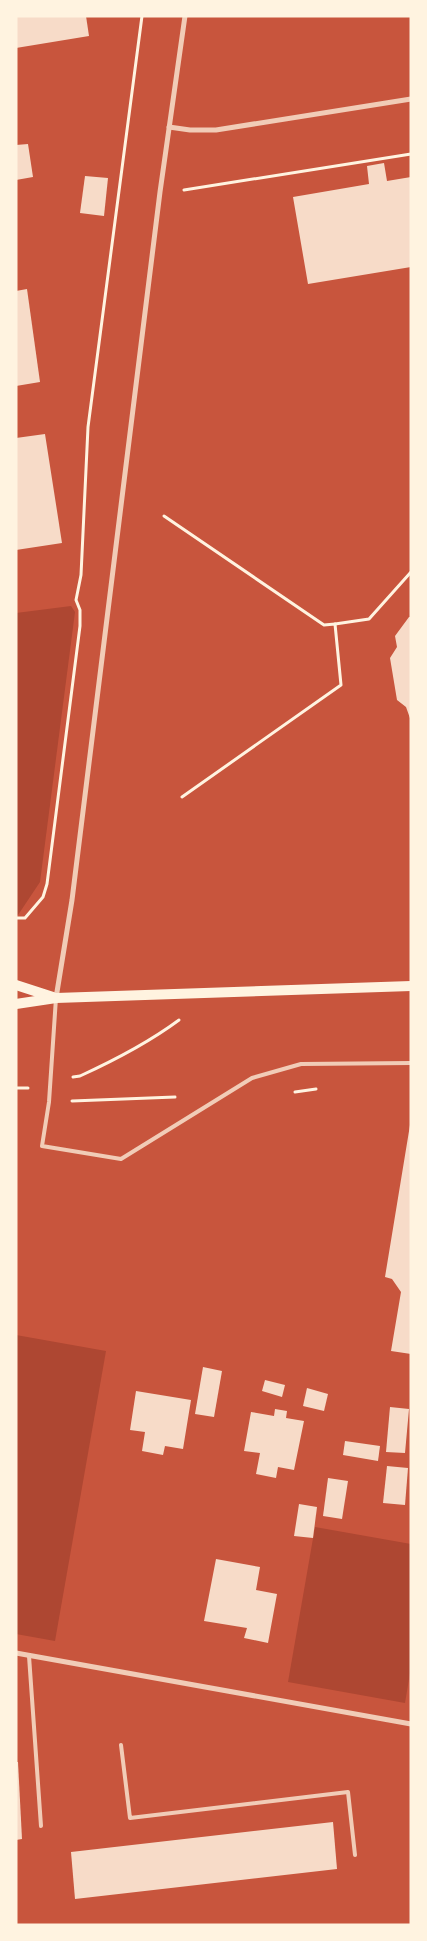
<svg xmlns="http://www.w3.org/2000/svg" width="427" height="1941" viewBox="0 0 427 1941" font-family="Ubuntu,sans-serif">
  <rect width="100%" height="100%" fill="#c8553d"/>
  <!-- green -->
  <g fill="#ae4732">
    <path d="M71 606 75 612 40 882 18 915H16V613Z"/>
    <path d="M16 1335 106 1351 55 1641 16 1634Z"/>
    <path d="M315 1527 411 1544V1667L405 1703 288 1682Z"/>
  </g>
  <!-- building -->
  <g fill="#f7dbc8">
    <path d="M16 16H86L89 36 16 48Z"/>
    <path d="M28 144 33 177 16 180V145Z"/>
    <path d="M384 163 387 181 411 177V267L308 284 293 197 369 184 367 166Z"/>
    <path d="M85 176 108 178 104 216 80 213Z"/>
    <path d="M27 289 40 382 16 386V291Z"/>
    <path d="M45 434 62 543 16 550V438Z"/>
    <path d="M409 617H411V721L406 707 397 700 390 658 397 647 395 636Z"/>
    <path d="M410 1125H411V1354L391 1351 401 1292 392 1279 385 1277Z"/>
    <path d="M203 1367 222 1371 214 1417 195 1414Z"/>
    <path d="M265 1380 285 1385 282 1397 262 1391Z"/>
    <path d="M307 1388 328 1394 324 1411 303 1406Z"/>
    <path d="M136 1391 191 1400 183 1449 165 1446 163 1455 142 1451 145 1432 130 1430Z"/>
    <path d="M390 1407 409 1409 405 1453 386 1452Z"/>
    <path d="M275 1409 287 1411 286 1418 304 1421 294 1470 278 1467 276 1478 256 1474 260 1453 244 1451 251 1412 274 1416Z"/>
    <path d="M345 1441 380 1446 378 1461 343 1455Z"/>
    <path d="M387 1466 408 1468 405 1505 383 1503Z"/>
    <path d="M328 1478 348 1481 342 1519 323 1516Z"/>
    <path d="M299 1504 317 1507 313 1538 294 1536Z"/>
    <path d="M216 1559 260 1567 256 1590 277 1594 268 1643 244 1638 247 1628 204 1621Z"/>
    <path d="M16 1762H18L22 1839 16 1840Z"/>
    <path d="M333 1822 337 1869 75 1899 71 1852Z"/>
  </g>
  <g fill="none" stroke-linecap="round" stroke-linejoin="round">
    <!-- path -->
    <g stroke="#fff3e0" stroke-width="3">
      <path d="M184 190 411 154"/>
      <path d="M164 516 324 625 335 624 341 685 182 797"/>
      <path d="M335 624 369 619 411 572"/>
      <path d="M16 918H25L43 897 47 884 80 626V610L76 600 81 575 88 427 142 16"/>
      <path d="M73 1077 80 1076C115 1060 148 1043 179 1020"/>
      <path d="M16 1088H28"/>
      <path d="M295 1092 316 1089"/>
      <path d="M72 1101 175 1097"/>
    </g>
    <!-- service -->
    <g stroke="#f1ccb7" stroke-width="4">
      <path d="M56 998 49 1102 42 1146 121 1159 252 1078 301 1064 411 1063"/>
      <path d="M29 1656 41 1826"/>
      <path d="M121 1745 130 1818 348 1792 355 1855"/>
    </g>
    <!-- minor -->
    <g stroke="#f1ccb7" stroke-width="5">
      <path d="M169 127 190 130H216L411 99"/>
      <path d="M56 998 72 900 160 192 185 16"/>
      <path d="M16 1653 411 1724"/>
    </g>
    <!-- secondary -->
    <g stroke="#fff3e0" stroke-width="10">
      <path d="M16 985 53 997"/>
      <path d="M16 1004 56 998 411 986"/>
    </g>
  </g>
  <!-- border -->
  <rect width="427" height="1941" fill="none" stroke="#fff3e0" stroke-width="35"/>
</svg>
